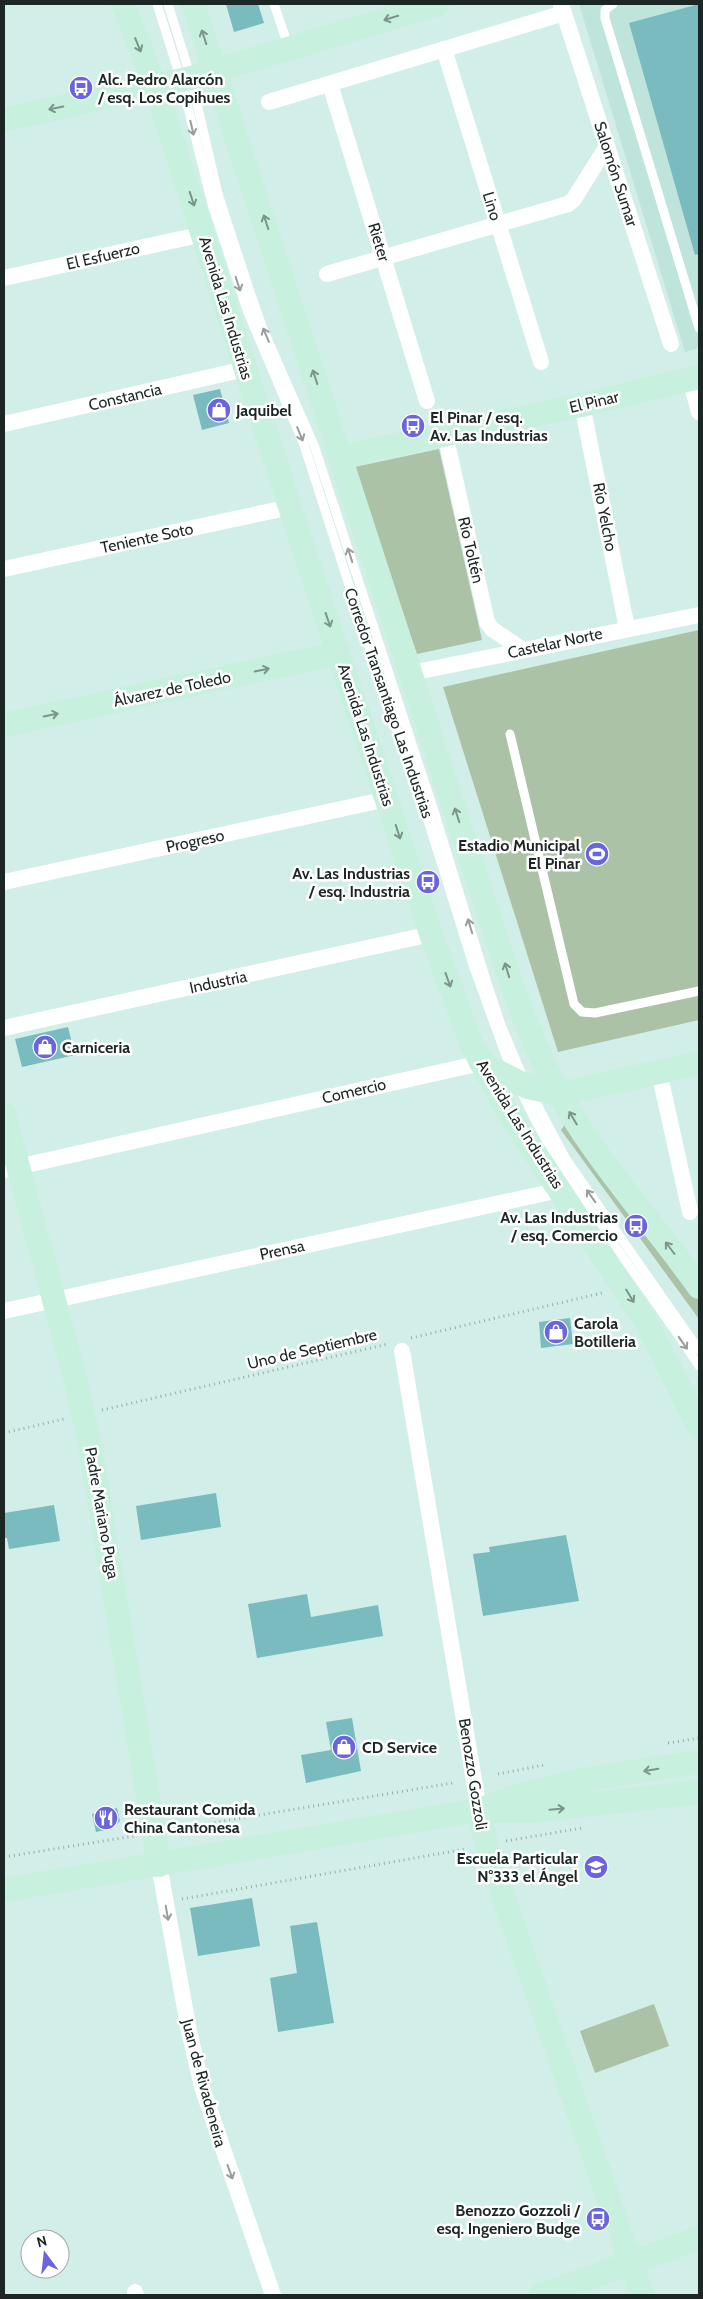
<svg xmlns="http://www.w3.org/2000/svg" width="703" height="2299" viewBox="0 0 703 2299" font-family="Cabin,sans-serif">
  <rect width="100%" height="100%" fill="#d2eee8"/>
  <!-- built -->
  <path fill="#bee4dc" d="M579 4H699V348L685 352Z"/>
  <!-- green -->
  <g fill="#abc2a6">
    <path d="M439 449 482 640 417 654 350 468Z"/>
    <path d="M699 630V1020L558 1052 443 687Z"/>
    <path d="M566 1123 675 1263 699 1300V1319L561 1130Z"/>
    <path d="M654 2004 669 2046 595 2073 580 2031Z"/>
  </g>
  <!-- building -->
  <g fill="#79bbbf">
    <path d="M226 4H258L264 23 234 32Z"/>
    <path d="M699 4V254L695 255 629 23Z"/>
    <path d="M220 389 229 423 202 430 193 395Z"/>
    <path d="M68 1027 75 1055 22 1067 15 1039Z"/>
    <path d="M570 1318 573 1344 541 1348 539 1322Z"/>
    <path d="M216 1493 221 1527 141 1540 136 1506Z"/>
    <path d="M54 1505 60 1541 9 1549 7 1538H4V1513Z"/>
    <path d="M566 1535 579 1601 483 1616 473 1554 490 1552 489 1547Z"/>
    <path d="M307 1594 311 1617 378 1605 383 1636 257 1658 248 1604Z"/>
    <path d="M352 1718 361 1771 306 1783 301 1755 331 1750 326 1722Z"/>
    <path d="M117 1808 120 1821 113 1828 96 1832 92 1814Z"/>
    <path d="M252 1898 260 1946 198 1956 190 1908Z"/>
    <path d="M317 1922 334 2023 278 2032 270 1978 297 1973 290 1926Z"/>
  </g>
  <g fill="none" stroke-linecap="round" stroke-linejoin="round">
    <!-- path -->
    <g stroke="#97aea9" stroke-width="3" stroke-dasharray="1 4" stroke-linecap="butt">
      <path d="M411 1338 602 1293"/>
      <path d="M102 1410 388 1344"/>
      <path d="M4 1433 64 1419"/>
      <path d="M668 1743 699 1738"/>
      <path d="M498 1774 544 1765"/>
      <path d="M175 1829 453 1783"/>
      <path d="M506 1841 582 1828"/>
      <path d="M4 1857 134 1836"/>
      <path d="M182 1899 466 1849"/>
    </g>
    <!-- lane -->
    <g stroke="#fff" stroke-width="9">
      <path d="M157 4 181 80 212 204 247 310 304 445 387 703 420 795 474 968 513 1075"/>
      <path d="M168 4 191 78 218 194 249 289 263 329 314 445 433 808 487 983 501 1025 524 1080"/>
      <path d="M274 4 289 48"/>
      <path d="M613 4 605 10V18L699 328"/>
      <path d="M510 734 574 1004 582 1012 595 1013 699 991"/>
      <path d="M520 1089C566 1190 639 1274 699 1366"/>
      <path d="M530 1091 566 1159 699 1350"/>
    </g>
    <!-- street -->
    <g stroke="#fff" stroke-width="16">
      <path d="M561 4 671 344"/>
      <path d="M444 49 541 362"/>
      <path d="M330 84 427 401"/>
      <path d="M269 102 564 13"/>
      <path d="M327 274 568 204 574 199 607 146"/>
      <path d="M4 278 203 234"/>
      <path d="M690 379 699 412"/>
      <path d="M582 405 627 628"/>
      <path d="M4 424 245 369"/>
      <path d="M445 434 487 622 492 629 523 650"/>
      <path d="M4 569 290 507"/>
      <path d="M411 673 699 615"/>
      <path d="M4 882 387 799"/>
      <path d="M4 1028 431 934"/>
      <path d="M659 1072 690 1212"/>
      <path d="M4 1170 481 1063"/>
      <path d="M4 1311 560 1190"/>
      <path d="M402 1351 479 1810"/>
      <path d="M159 1865 189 2031 202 2087 273 2295"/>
      <path d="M135 2292 136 2295"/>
    </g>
    <!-- secondary -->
    <g stroke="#c7f1de" stroke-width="24">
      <path d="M123 4 155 86 290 507 431 934 471 1043 508 1112 644 1319 699 1426"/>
      <path d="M193 4 511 983C529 1032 549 1081 578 1125 614 1181 660 1232 699 1287"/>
      <path d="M4 120 191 78 438 4"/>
      <path d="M341 457 582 405 699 377"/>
      <path d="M4 725 339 653"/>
      <path d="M481 1063 528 1087 560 1094 699 1063"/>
      <path d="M4 1114 75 1378 90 1445 159 1865"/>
      <path d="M479 1810 489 1856 642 2295"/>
      <path d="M493 1811H531L699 1792"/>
      <path d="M4 1890 479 1810C548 1781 625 1774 699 1762"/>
      <path d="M542 2295 699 2238"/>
    </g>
  </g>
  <!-- one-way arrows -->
  <defs><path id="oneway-shaft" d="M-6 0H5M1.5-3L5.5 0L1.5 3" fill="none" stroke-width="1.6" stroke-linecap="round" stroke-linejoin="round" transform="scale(1.25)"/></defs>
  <g stroke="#7a968b">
    <use href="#oneway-shaft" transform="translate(391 18) rotate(163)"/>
    <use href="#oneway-shaft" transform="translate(204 37) rotate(-108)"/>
    <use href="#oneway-shaft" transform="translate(138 45) rotate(68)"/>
    <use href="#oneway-shaft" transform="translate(56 108) rotate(168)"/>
    <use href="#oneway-shaft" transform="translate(192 199) rotate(72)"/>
    <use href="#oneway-shaft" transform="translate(266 222) rotate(-108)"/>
    <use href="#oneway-shaft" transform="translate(315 377) rotate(-108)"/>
    <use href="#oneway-shaft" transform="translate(328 620) rotate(71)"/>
    <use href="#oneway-shaft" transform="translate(262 670) rotate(-12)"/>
    <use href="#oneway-shaft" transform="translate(51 715) rotate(-12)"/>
    <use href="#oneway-shaft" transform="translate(457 815) rotate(-108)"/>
    <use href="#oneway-shaft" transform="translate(398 832) rotate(72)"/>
    <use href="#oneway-shaft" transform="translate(507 970) rotate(-107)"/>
    <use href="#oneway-shaft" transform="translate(448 980) rotate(70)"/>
    <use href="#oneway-shaft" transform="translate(573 1118) rotate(-121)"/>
    <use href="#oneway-shaft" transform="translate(670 1248) rotate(-127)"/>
    <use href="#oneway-shaft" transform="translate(630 1296) rotate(59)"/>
    <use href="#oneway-shaft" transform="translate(651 1770) rotate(170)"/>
    <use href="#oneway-shaft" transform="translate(557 1809) rotate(-5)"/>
  </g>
  <g stroke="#999e9d">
    <use href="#oneway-shaft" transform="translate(192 128) rotate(77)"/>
    <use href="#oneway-shaft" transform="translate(238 284) rotate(72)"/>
    <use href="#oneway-shaft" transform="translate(266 335) rotate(-113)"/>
    <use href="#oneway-shaft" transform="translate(300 434) rotate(68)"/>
    <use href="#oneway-shaft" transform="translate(350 555) rotate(-108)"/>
    <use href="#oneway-shaft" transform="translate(470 926) rotate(-107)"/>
    <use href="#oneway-shaft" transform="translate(591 1196) rotate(-125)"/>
    <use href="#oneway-shaft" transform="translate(683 1343) rotate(55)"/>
    <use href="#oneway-shaft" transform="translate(167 1913) rotate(80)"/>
    <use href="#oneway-shaft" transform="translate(230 2172) rotate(70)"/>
  </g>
  <!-- icons -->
  <defs>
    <g id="bus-disc" transform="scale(1.25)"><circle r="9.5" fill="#6a64de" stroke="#fff"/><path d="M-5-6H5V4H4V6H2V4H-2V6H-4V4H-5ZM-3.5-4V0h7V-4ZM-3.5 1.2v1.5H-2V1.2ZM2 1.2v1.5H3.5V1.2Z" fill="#fff"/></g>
    <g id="shop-disc" transform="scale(1.25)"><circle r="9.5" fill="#6a64de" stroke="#fff"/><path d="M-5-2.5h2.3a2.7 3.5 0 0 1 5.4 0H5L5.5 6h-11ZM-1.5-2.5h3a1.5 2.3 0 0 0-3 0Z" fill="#fff"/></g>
    <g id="stadium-disc" transform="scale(1.25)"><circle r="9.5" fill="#6a64de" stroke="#fff"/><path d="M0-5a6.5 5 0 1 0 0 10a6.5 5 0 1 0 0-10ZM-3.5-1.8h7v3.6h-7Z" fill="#fff"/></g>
    <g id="restaurant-disc" transform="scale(1.25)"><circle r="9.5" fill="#6a64de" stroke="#fff"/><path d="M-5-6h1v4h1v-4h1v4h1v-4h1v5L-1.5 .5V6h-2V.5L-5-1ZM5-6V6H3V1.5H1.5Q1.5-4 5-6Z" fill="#fff"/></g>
    <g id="school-disc" transform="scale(1.25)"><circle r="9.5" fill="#6a64de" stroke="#fff"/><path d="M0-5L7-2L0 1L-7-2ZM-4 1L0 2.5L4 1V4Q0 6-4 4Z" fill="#fff"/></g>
  </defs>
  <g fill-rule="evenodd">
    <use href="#bus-disc" x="81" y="88"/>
    <use href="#shop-disc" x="219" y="410"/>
    <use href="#bus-disc" x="413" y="426"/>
    <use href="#stadium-disc" x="597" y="854"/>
    <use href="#bus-disc" x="428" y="882"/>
    <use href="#shop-disc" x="45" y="1047"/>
    <use href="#bus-disc" x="636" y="1226"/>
    <use href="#shop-disc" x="556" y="1332"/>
    <use href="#shop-disc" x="344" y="1747"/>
    <use href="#restaurant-disc" x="106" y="1818"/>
    <use href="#school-disc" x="596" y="1867"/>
    <use href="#bus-disc" x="598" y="2219"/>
  </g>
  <g text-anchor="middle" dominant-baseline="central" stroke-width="5" stroke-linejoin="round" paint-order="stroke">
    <!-- poi labels -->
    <g font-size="16" font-weight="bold" fill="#1c2725" stroke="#fff" text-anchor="start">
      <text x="98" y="79">Alc. Pedro Alarcón<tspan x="98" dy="18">/ esq. Los Copihues</tspan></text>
      <text x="236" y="410">Jaquibel</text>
      <text x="430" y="417">El Pinar / esq.<tspan x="430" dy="18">Av. Las Industrias</tspan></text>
      <text x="580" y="845" text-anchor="end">Estadio Municipal<tspan x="580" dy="18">El Pinar</tspan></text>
      <text x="410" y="873" text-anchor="end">Av. Las Industrias<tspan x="410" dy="18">/ esq. Industria</tspan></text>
      <text x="62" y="1047">Carniceria</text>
      <text x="618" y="1217" text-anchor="end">Av. Las Industrias<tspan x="618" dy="18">/ esq. Comercio</tspan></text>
      <text x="574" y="1323">Carola<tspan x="574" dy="18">Botilleria</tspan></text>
      <text x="362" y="1747">CD Service</text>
      <text x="124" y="1809">Restaurant Comida<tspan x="124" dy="18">China Cantonesa</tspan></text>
      <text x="578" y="1858" text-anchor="end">Escuela Particular<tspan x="578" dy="18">N°333 el Ángel</tspan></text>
      <text x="580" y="2210" text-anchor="end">Benozzo Gozzoli /<tspan x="580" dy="18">esq. Ingeniero Budge</tspan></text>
    </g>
    <!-- street labels -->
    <g font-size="16" fill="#1c2725" stroke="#fff">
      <text transform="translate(616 174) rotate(72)">Salomón Sumar</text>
      <text transform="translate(492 206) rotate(73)">Lino</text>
      <text transform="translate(379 242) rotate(73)">Rieter</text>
      <text transform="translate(103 256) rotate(-13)">El Esfuerzo</text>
      <text transform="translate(226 308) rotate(73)">Avenida Las Industrias</text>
      <text transform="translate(125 397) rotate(-13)">Constancia</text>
      <text transform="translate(594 402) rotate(-13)">El Pinar</text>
      <text transform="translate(605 517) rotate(79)">Río Yelcho</text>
      <text transform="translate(147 538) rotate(-12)">Teniente Soto</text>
      <text transform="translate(471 550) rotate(77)">Río Toltén</text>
      <text transform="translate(555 643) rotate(-12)">Castelar Norte</text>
      <text transform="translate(172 689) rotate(-12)">Álvarez de Toledo</text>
      <text transform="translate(389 703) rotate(71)">Corredor Transantiago Las Industrias</text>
      <text transform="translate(366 735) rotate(72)">Avenida Las Industrias</text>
      <text transform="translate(195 841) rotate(-12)">Progreso</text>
      <text transform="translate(218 982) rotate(-12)">Industria</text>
      <text transform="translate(354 1091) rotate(-13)">Comercio</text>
      <text transform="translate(520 1124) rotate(58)">Avenida Las Industrias</text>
      <text transform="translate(282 1250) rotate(-12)">Prensa</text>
      <text transform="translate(312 1349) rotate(-13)">Uno de Septiembre</text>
      <text transform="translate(102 1513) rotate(80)">Padre Mariano Puga</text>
      <text transform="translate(473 1774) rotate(81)">Benozzo Gozzoli</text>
      <text transform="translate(204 2083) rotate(75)">Juan de Rivadeneira</text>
    </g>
  </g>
  <!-- border -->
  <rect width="703" height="2299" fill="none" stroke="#1c2725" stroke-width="10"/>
  <!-- north arrow -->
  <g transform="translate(45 2254) rotate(345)"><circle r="24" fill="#ffffff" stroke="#a4a9a8"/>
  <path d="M0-4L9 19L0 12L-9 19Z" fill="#6a64de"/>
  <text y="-8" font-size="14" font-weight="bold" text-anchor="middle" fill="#1c2725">N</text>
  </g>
</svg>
